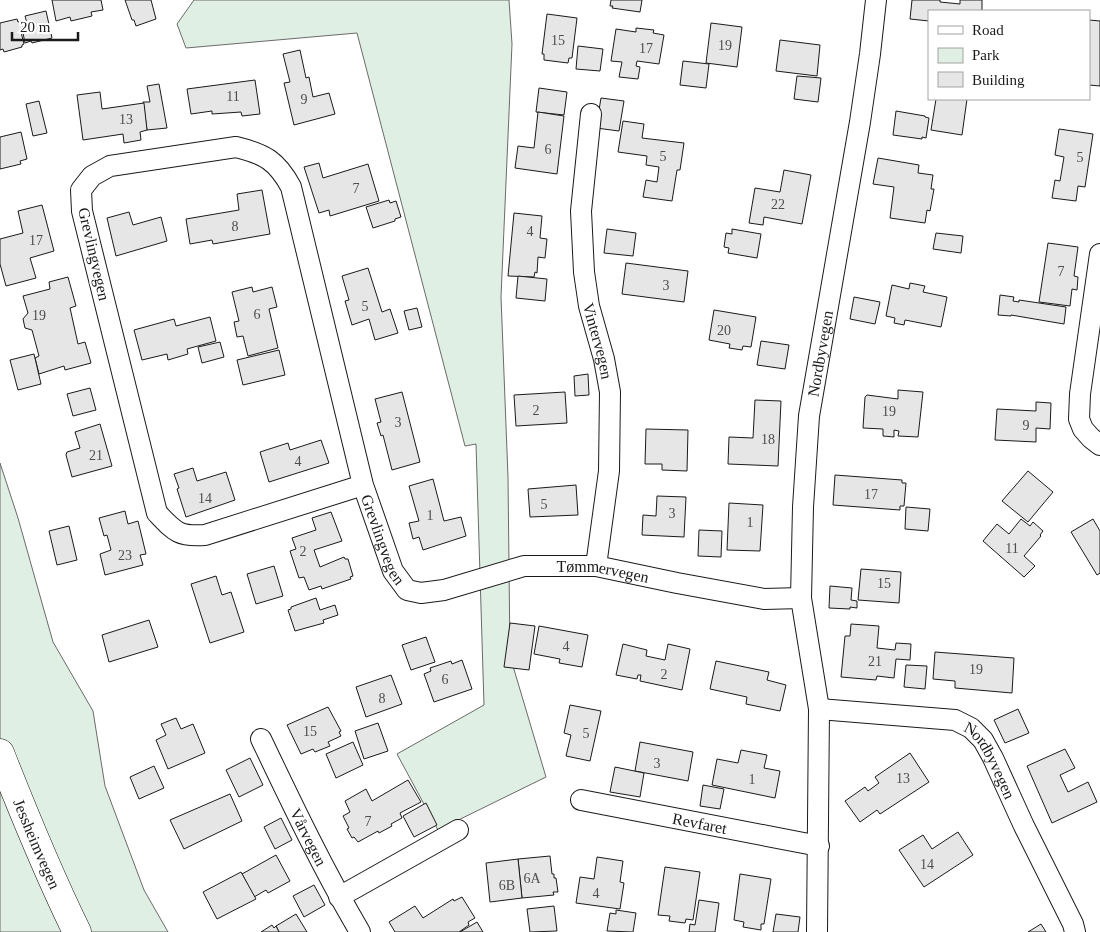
<svg xmlns="http://www.w3.org/2000/svg" width="1100" height="932" viewBox="0 0 1100 932" font-family="Georgia,serif">
  <rect width="100%" height="100%" fill="#fff"/>
  <!-- green -->
  <g fill="#e0efe3" stroke="#6a6a6a">
    <path d="M194 0H509L512 44 501 297 508 477 510 656 546 777 438 830 397 754 484 705 476 444 465 446 357 33 186 48 177 24Z"/>
    <path d="M0 463 18 518 53 642 93 711 105 786 144 890 168 932H0Z"/>
  </g>
  <!-- building -->
  <g fill="#e6e6e6" stroke="#1a1a1a">
    <path d="M52 0H101L103 10 91 12 92 16 71 21 70 17 56 21Z"/>
    <path d="M125 0H151L156 19 136 26 134 20H132Z"/>
    <path d="M611 0H642L640 12 612 8 613 6H610Z"/>
    <path d="M912 0H940V2L960 4V0H982V11H929V21L910 19Z"/>
    <path d="M46 11 52 38 32 43 31 41 25 43 23 33 29 31 25 16Z"/>
    <path d="M547 14 577 18 572 58H569L568 63 544 60V54H542Z"/>
    <path d="M17 19 18 22 21 21 24 32H21L24 44 22 45V47L4 52 3 49 0 50V23Z"/>
    <path d="M1089 20 1100 21V86L1089 85Z"/>
    <path d="M711 23 742 27 737 67 706 63Z"/>
    <path d="M636 28 654 30 653 33 664 35 659 64 637 61 636 66 640 67 638 79 619 77 622 62 611 61 616 29 636 32Z"/>
    <path d="M780 40 820 45 817 76 776 71Z"/>
    <path d="M578 46 603 49 600 71 576 69Z"/>
    <path d="M300 50 306 78 309 77 313 97 329 93 335 114 294 125 284 83 290 82 283 54Z"/>
    <path d="M683 61 709 64 706 88 680 85Z"/>
    <path d="M797 76 821 78 818 102 794 99Z"/>
    <path d="M255 80 260 114 242 116 241 112 212 114V111L191 114 187 89Z"/>
    <path d="M159 84 167 128 147 130 143 102H150L147 86Z"/>
    <path d="M539 88 567 92 564 115 536 112Z"/>
    <path d="M100 92 102 109 144 103 147 130 140 132 141 140 124 143 123 134 83 140 77 95Z"/>
    <path d="M601 98 624 101 619 131 596 128Z"/>
    <path d="M936 99H967L962 135 931 130Z"/>
    <path d="M39 101 47 133 33 136 26 104Z"/>
    <path d="M896 111 925 116V117L929 118 926 138 922 137V139L893 135Z"/>
    <path d="M538 112 564 116 557 174 515 168 518 146 534 148Z"/>
    <path d="M623 121 644 124 642 138 684 143 680 170H677L672 201 643 197 646 180 657 182 659 167 646 165 647 156 618 152Z"/>
    <path d="M1059 129 1093 134 1085 187 1078 186 1076 201 1052 198 1055 180 1060 181 1064 157 1055 155Z"/>
    <path d="M21 132 27 159 20 161 21 164 0 169V137Z"/>
    <path d="M878 158 919 165 918 173 933 175 931 189H934L930 211 927 210 925 223 890 218 894 187 873 184Z"/>
    <path d="M319 163 323 178 368 164 379 201 330 216 329 210 319 213 304 167Z"/>
    <path d="M784 170 811 175 802 224 764 217 763 225 749 223 755 188 780 192Z"/>
    <path d="M262 190 270 234 213 244 212 240 190 244 186 219 239 210 237 194Z"/>
    <path d="M389 200 390 203 396 201 401 217 395 219V221L373 228 366 207Z"/>
    <path d="M42 205 54 251 30 258 36 278 6 286 0 264V239L23 233 18 211Z"/>
    <path d="M129 212 133 225 161 217 167 241 116 256 107 218Z"/>
    <path d="M514 213 542 216 540 238 547 239 545 258 538 257 537 273 535 272 534 277 508 276Z"/>
    <path d="M607 229 636 233 633 256 604 253Z"/>
    <path d="M732 229 761 234 757 258 728 253 729 248 724 247 726 233 732 234Z"/>
    <path d="M936 233 963 236 961 253 933 249Z"/>
    <path d="M1048 243 1078 247 1074 276 1078 277 1077 290 1072 289 1070 306 1039 302Z"/>
    <path d="M626 263 688 271 684 302 622 294Z"/>
    <path d="M368 268 382 312 390 309 398 333 375 340 369 319 352 325 345 301 349 300 342 276Z"/>
    <path d="M518 276 547 279 545 301 516 298Z"/>
    <path d="M68 277 76 306 70 308 78 344 85 342 91 363 65 370 64 366 39 374 35 358 39 356 32 330 25 328 23 319 28 313 23 296 50 289 49 282Z"/>
    <path d="M910 283 925 286 923 292 947 297 941 327 905 320 904 325 894 323 895 318 886 316 892 285 909 289Z"/>
    <path d="M252 287 253 292 272 287 277 307 269 309 278 348 248 356 243 336 237 337 234 322 239 321 232 292Z"/>
    <path d="M1000 295 1014 297 1013 301 1019 302V300L1066 307 1064 324 1011 315V316L998 315Z"/>
    <path d="M854 297 880 302 875 324 850 319Z"/>
    <path d="M417 308 422 327 409 330 404 311Z"/>
    <path d="M714 310 756 317 751 347 743 346 742 350 729 348 730 344 709 340Z"/>
    <path d="M210 317 216 341 187 349 188 354 168 360 167 354 142 360 134 330 174 319 176 326Z"/>
    <path d="M761 341 789 345 785 369 757 365Z"/>
    <path d="M220 342 224 357 202 363 198 347Z"/>
    <path d="M279 350 285 375 243 385 237 360Z"/>
    <path d="M34 354 41 384 18 390 10 360Z"/>
    <path d="M588 374 589 395 575 396 574 376Z"/>
    <path d="M90 388 96 410 73 416 67 394Z"/>
    <path d="M898 390 923 392 918 437 898 436 899 431 894 430V437L883 436V429L863 428 865 397 867 395 898 399Z"/>
    <path d="M402 392 420 462 392 470 383 435 381 436 377 423 381 422 375 399Z"/>
    <path d="M565 392 567 423 516 426 514 395Z"/>
    <path d="M755 400 781 401 778 466 728 464 729 437 753 438Z"/>
    <path d="M1036 402 1051 403 1050 429 1036 428V442L995 440 997 409 1036 411Z"/>
    <path d="M100 424 112 466 72 477 66 455 67 452 80 448 75 432Z"/>
    <path d="M646 429 688 430 687 471 662 470V464H645Z"/>
    <path d="M321 440 329 463 269 482 260 452 288 443 290 450Z"/>
    <path d="M193 468 197 481 226 472 235 500 186 517 177 489 179 488 174 474Z"/>
    <path d="M1028 471 1053 492 1028 522 1002 501Z"/>
    <path d="M835 475 902 480V483H906L904 506H900V510L833 505Z"/>
    <path d="M433 479 444 521 461 517 466 536 423 550 419 537 413 539 409 523 419 521 409 486Z"/>
    <path d="M576 485 578 515 530 517 528 489Z"/>
    <path d="M657 496 686 497 684 537 642 535 643 515 656 516Z"/>
    <path d="M729 503 763 505 760 551 727 550Z"/>
    <path d="M906 507 930 509 928 531 905 529Z"/>
    <path d="M125 511 128 524 138 521 146 554 140 555 143 565 105 575 100 554 111 550 107 535 104 536 99 518Z"/>
    <path d="M331 512 342 541 314 550 320 567 344 557 345 559H348L353 576 350 577 351 579 322 589 321 586 309 590 304 577 299 578 290 551 296 549 292 538 316 530 312 518Z"/>
    <path d="M1021 519 1030 526 1033 522 1043 531 1040 535 1041 536 1024 556 1035 566 1024 577 983 541 997 524 1009 534Z"/>
    <path d="M1093 519 1100 531V573L1097 575 1071 532Z"/>
    <path d="M69 526 77 560 57 565 49 531Z"/>
    <path d="M699 530 722 531 721 557 698 556Z"/>
    <path d="M274 566 283 596 256 604 247 574Z"/>
    <path d="M861 569 901 572 899 603 858 600Z"/>
    <path d="M216 576 222 595 231 592 244 632 210 643 191 584Z"/>
    <path d="M830 586 852 588 851 600 857 601V608L850 607V609L829 608Z"/>
    <path d="M316 598 320 610 335 605 338 615 323 620 324 623 295 631 288 610 291 609V607Z"/>
    <path d="M149 620 158 647 109 662 102 635Z"/>
    <path d="M510 623 535 626 529 670 504 667Z"/>
    <path d="M851 624 879 626 877 648 895 650 896 643 911 644 910 660 896 659 894 678 877 676 876 680 841 677 845 636H850Z"/>
    <path d="M539 626 588 635 582 667 559 663 560 659 534 654Z"/>
    <path d="M426 637 435 662 411 670 402 645Z"/>
    <path d="M623 644 647 650 646 656 665 660 668 644 690 649 682 690 640 681 641 675H638L637 679 616 675Z"/>
    <path d="M935 652 1014 658 1012 693 955 688V681L933 679Z"/>
    <path d="M462 660 472 689 434 702 424 674 431 671 430 668 451 661 452 664Z"/>
    <path d="M716 661 769 672 767 680 786 685 780 711 746 704 747 697 710 689Z"/>
    <path d="M906 665 927 666 925 689 904 687Z"/>
    <path d="M391 675 402 704 366 717 356 687Z"/>
    <path d="M570 705 601 711 590 761 566 756 571 735 564 733Z"/>
    <path d="M328 707 341 731 339 732 341 736 328 742 330 746 315 752 313 749 301 754 287 725Z"/>
    <path d="M1018 709 1029 733 1005 743 994 720Z"/>
    <path d="M176 718 181 729 193 724 205 753 168 769 156 740 166 735 161 724Z"/>
    <path d="M378 723 388 751 364 759 355 731Z"/>
    <path d="M353 742 363 765 336 778 326 754Z"/>
    <path d="M640 742 693 752 688 781 635 771Z"/>
    <path d="M1065 749 1075 768 1060 775 1068 792 1088 782 1097 802 1052 823 1027 766Z"/>
    <path d="M741 750 767 755 764 768 780 771 775 798 712 785 717 759 738 763Z"/>
    <path d="M910 753 929 782 880 814 877 810 860 822 845 801 865 787 868 791 879 783 875 777Z"/>
    <path d="M250 758 263 785 239 797 226 770Z"/>
    <path d="M154 766 164 788 139 799 130 777Z"/>
    <path d="M615 767 644 773 640 797 610 792Z"/>
    <path d="M408 780 421 802 400 813 402 818 391 824 392 826 379 833 378 831 358 842 354 837 352 838 347 829 349 828 343 816 350 812 345 801 366 789 372 801Z"/>
    <path d="M703 785 724 789 720 809 700 806Z"/>
    <path d="M230 794 242 821 184 849 170 820Z"/>
    <path d="M426 803 437 825 414 837 403 816Z"/>
    <path d="M281 818 292 840 275 849 264 827Z"/>
    <path d="M958 832 973 855 924 887 899 850 923 835 932 849Z"/>
    <path d="M276 855 290 881 268 893 266 890 254 897 242 874Z"/>
    <path d="M550 856 552 874H554V878H556L558 892H553L554 895 522 898 518 859Z"/>
    <path d="M597 857 623 861 620 882 624 883 620 909 576 903 580 877 594 879Z"/>
    <path d="M518 859 522 898 490 902 486 863Z"/>
    <path d="M665 867 700 872 693 920 686 919 685 923 669 921 670 916 658 915Z"/>
    <path d="M241 872 256 899 217 919 203 892Z"/>
    <path d="M740 874 771 879 764 924H761V930L743 927 744 922 734 920Z"/>
    <path d="M314 885 325 905 304 917 293 896Z"/>
    <path d="M462 897 475 918 468 922 469 925 459 932H395L389 922 415 906 423 918 453 899 454 901Z"/>
    <path d="M699 900 719 903 715 932H689L690 924 695 925Z"/>
    <path d="M554 906 557 931 530 932 527 909Z"/>
    <path d="M616 910 636 913 633 932 607 931 610 913 616 914Z"/>
    <path d="M296 914 307 932H279L276 926Z"/>
    <path d="M776 914 800 917 798 932H773Z"/>
    <path d="M477 922 483 932H460Z"/>
    <path d="M1041 924 1046 932H1028Z"/>
    <path d="M272 925 274 928 276 926 279 932H261Z"/>
  </g>
  <g fill="none" stroke-linecap="round" stroke-linejoin="round">
    <!-- minor casing -->
    <g stroke="#1a1a1a" stroke-width="22">
      <g id="minor">
        <path id="s1" d="M591 114 581 211 584 272 589 306 604 359 610 392 609 471 596 566"/>
        <path d="M1100 254 1080 394 1079 419 1083 429 1091 438 1100 445"/>
        <path id="s2" d="M363 485 205 535C179 537 175 532 157 513L82 211 81 190 92 176 110 166 236 147C265 154 277 161 291 187L363 485 393 571 407 590 421 593 444 590 524 566H596L677 583 764 599 801 598"/>
        <path id="s3" d="M819 709 955 720 971 728 983 740 993 758 1024 826 1073 924 1075 932"/>
        <path id="s4" d="M261 739C292 804 323 869 360 932"/>
        <path id="s5" d="M581 800 819 846"/>
        <path d="M339 897 458 830"/>
        <path id="s6" d="M817 932 819 709 801 598 803 507 809 416 860 122 870 54 876 0"/>
      </g>
    </g>
    <!-- primary casing -->
    <g stroke="#1a1a1a" stroke-width="29">
      <g id="primary">
        <path id="s7" d="M0 753C24 814 48 873 77 932"/>
      </g>
    </g>
    <!-- minor -->
    <use href="#minor" stroke="#fff" stroke-width="20"/>
    <!-- primary -->
    <use href="#primary" stroke="#fff" stroke-width="28"/>
  </g>
  <g text-anchor="middle" dominant-baseline="central" stroke-width="4" stroke-linejoin="round" paint-order="stroke">
    <!-- number labels -->
    <g font-size="14" fill="#4d4d4d">
      <text x="558" y="40">15</text>
      <text x="725" y="45">19</text>
      <text x="646" y="48">17</text>
      <text x="233" y="96">11</text>
      <text x="304" y="99">9</text>
      <text x="126" y="119">13</text>
      <text x="548" y="149">6</text>
      <text x="663" y="156">5</text>
      <text x="1080" y="157">5</text>
      <text x="356" y="188">7</text>
      <text x="778" y="204">22</text>
      <text x="235" y="226">8</text>
      <text x="530" y="231">4</text>
      <text x="36" y="240">17</text>
      <text x="1061" y="271">7</text>
      <text x="666" y="285">3</text>
      <text x="365" y="306">5</text>
      <text x="257" y="314">6</text>
      <text x="39" y="315">19</text>
      <text x="724" y="330">20</text>
      <text x="536" y="410">2</text>
      <text x="889" y="411">19</text>
      <text x="398" y="422">3</text>
      <text x="1026" y="425">9</text>
      <text x="768" y="439">18</text>
      <text x="96" y="455">21</text>
      <text x="298" y="461">4</text>
      <text x="871" y="494">17</text>
      <text x="205" y="498">14</text>
      <text x="544" y="504">5</text>
      <text x="672" y="513">3</text>
      <text x="430" y="515">1</text>
      <text x="750" y="522">1</text>
      <text x="1012" y="548">11</text>
      <text x="303" y="551">2</text>
      <text x="125" y="555">23</text>
      <text x="884" y="583">15</text>
      <text x="566" y="646">4</text>
      <text x="875" y="661">21</text>
      <text x="976" y="669">19</text>
      <text x="664" y="674">2</text>
      <text x="445" y="679">6</text>
      <text x="382" y="698">8</text>
      <text x="310" y="731">15</text>
      <text x="586" y="733">5</text>
      <text x="657" y="763">3</text>
      <text x="903" y="778">13</text>
      <text x="752" y="779">1</text>
      <text x="368" y="821">7</text>
      <text x="927" y="864">14</text>
      <text x="532" y="878">6A</text>
      <text x="507" y="885">6B</text>
      <text x="596" y="893">4</text>
    </g>
    <!-- street labels -->
    <g font-size="16" fill="#1a1a1a" stroke="#fff">
      <text transform="translate(94 254) rotate(77)">Grevlingvegen</text>
      <text stroke="none"><textPath href="#s1" startOffset="229">Vintervegen</textPath></text>
      <text stroke="none"><textPath href="#s6" startOffset="581">Nordbyvegen</textPath></text>
      <text stroke="none"><textPath href="#s2" startOffset="1155">Grevlingvegen</textPath></text>
      <text stroke="none"><textPath href="#s2" startOffset="1412">Tømmervegen</textPath></text>
      <text stroke="none"><textPath href="#s3" startOffset="192">Nordbyvegen</textPath></text>
      <text stroke="none"><textPath href="#s5" startOffset="121">Revfaret</textPath></text>
      <text stroke="none"><textPath href="#s4" startOffset="109">Vårvegen</textPath></text>
      <text stroke="none"><textPath href="#s7" startOffset="98">Jessheimvegen</textPath></text>
    </g>
  </g>
  <!-- legend -->
  <rect x="928" y="10" width="162" height="90" fill="#ffffff" stroke="#a3a3a3"/>
  <rect x="938" y="26" width="25" height="8" fill="#ffffff" stroke="#a3a3a3"/>
  <text x="972" y="35" font-size="15" fill="#1a1a1a">Road</text>
  <rect x="938" y="48" width="25" height="15" fill="#e0efe3" stroke="#a3a3a3"/>
  <text x="972" y="60" font-size="15" fill="#1a1a1a">Park</text>
  <rect x="938" y="72" width="25" height="15" fill="#e6e6e6" stroke="#a3a3a3"/>
  <text x="972" y="85" font-size="15" fill="#1a1a1a">Building</text>
  <!-- scale -->
  <path d="M12 32v8h66v-8" fill="none" stroke="#1a1a1a" stroke-width="2.5"/>
  <text x="20" y="32" font-size="15" fill="#1a1a1a" stroke="#ffffff" stroke-width="4" paint-order="stroke">20 m</text>
</svg>
